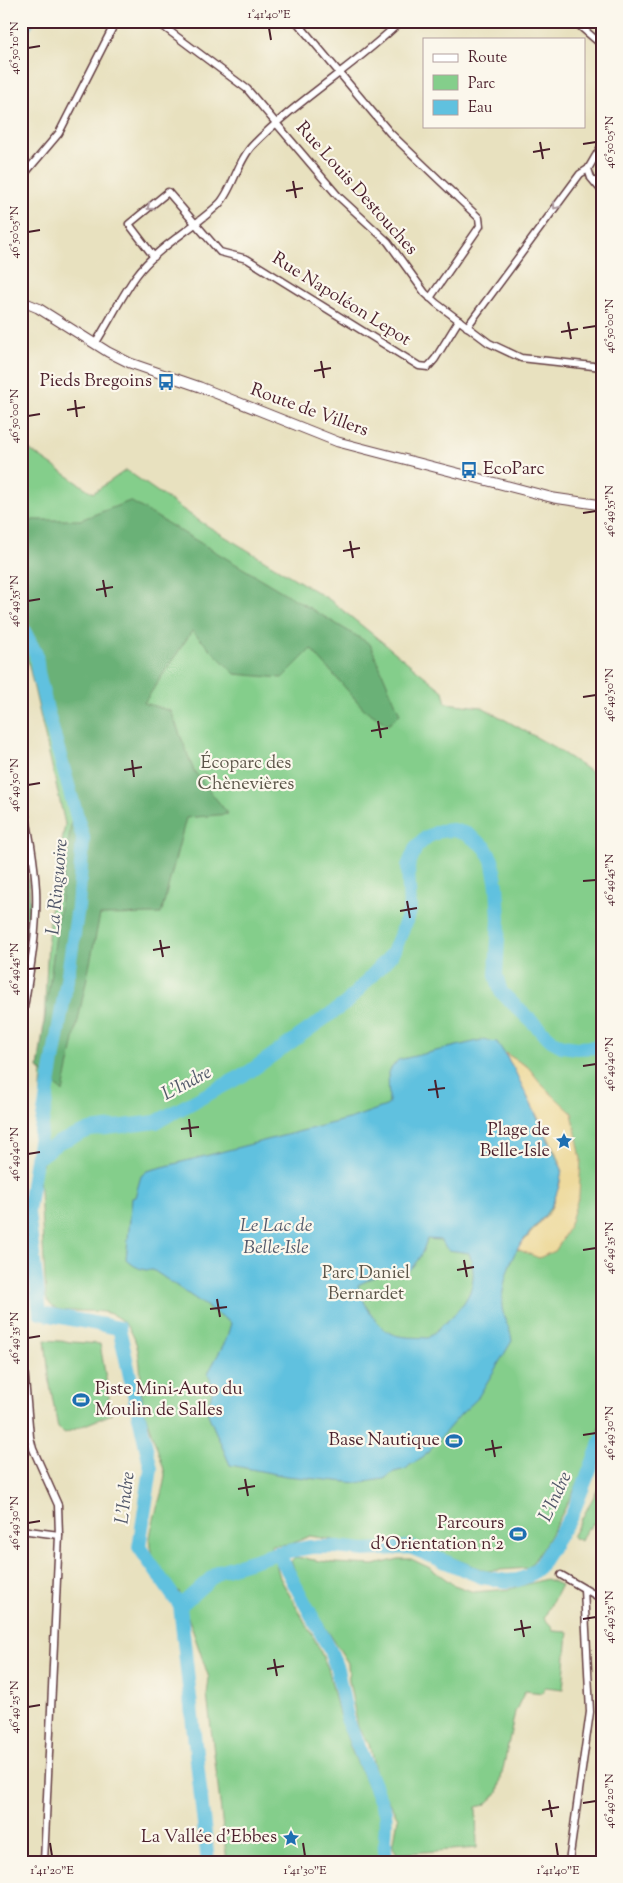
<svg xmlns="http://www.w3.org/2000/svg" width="623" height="1883" viewBox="0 0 623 1883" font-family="'Sorts Mill Goudy',serif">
  <rect width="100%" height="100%" fill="#fbf7ec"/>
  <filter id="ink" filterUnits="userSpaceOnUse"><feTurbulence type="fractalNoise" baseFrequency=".02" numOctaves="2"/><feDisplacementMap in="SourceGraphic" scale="10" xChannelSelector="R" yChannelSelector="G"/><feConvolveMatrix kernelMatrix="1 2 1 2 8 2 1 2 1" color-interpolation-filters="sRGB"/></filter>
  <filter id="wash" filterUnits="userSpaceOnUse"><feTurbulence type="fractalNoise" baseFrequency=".0096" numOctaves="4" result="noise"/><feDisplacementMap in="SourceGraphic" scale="20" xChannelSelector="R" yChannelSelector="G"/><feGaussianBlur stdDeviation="1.12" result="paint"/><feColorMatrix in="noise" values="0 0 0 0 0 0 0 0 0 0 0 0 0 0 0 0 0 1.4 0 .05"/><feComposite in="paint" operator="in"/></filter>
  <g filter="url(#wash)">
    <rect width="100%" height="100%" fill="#e8e1bf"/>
    <!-- green -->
    <g fill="#84ce8b" stroke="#67765b">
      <path d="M21 444 93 493 126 470 201 522 330 600 443 691 446 703 482 707 552 746 602 779V1333L600 1338 602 1344C602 1368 604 1393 602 1417 599 1447 549 1545 528 1568L486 1571 413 1542 356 1544 310 1536 291 1544 271 1545 280 1578 315 1640 328 1668 339 1714 350 1747 383 1821 380 1840 381 1858 384 1862H227L207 1695 209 1678 179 1591C168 1590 165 1581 161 1572 158 1566 153 1558 151 1551 145 1535 164 1494 165 1474 160 1452 149 1431 144 1408 137 1377 148 1333 113 1315 97 1307 63 1315 53 1307 50 1305 48 1301 46 1298L39 1172 43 1162 38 1152 49 918 65 824 21 631Z"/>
      <path d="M45 1340 100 1344 112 1414 65 1433 58 1428 50 1385Z"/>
      <path d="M602 1481V1522L600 1526 593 1523 590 1528H587L581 1541 572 1537Z"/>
      <path d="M295 1557 334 1563 374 1565 399 1559H411L430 1568 454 1585 474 1592 510 1589 546 1579 561 1585 544 1618 552 1627 553 1631 568 1632 563 1689 545 1687 543 1693 525 1691 515 1712 498 1793 485 1805 476 1807 477 1848 397 1854 393 1847 398 1818 378 1784 369 1744 358 1728 349 1681 348 1663 303 1592 291 1561Z"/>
    </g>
    <!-- forest -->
    <g fill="#6bb177" stroke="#5a6851">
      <path d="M130 501 370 644 400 714 388 725 364 709 311 649 282 678 235 674 192 631 144 703 171 711 194 771 228 814 186 818 161 914 100 915 63 1092 38 1068 75 794 21 622V527L33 520H80Z"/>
      <path d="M21 851H25L31 907 21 980Z"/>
    </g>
    <!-- sand -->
    <path fill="#eeda9e" stroke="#9c7c64" d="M505 1053 528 1067 543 1086 572 1113 581 1159 579 1195 569 1227 556 1250 539 1258 517 1249 550 1211 560 1183V1161Z"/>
    <!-- water -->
    <path fill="#60c1df" stroke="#557085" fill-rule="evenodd" d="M482 1040 497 1042 513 1067 562 1169C556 1214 541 1215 518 1248 509 1261 503 1285 502 1300 500 1315 511 1327 512 1341L477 1399 460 1415 423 1458 410 1465 406 1469 394 1472 384 1479 357 1483 286 1476 230 1465 207 1412 213 1387 208 1373 226 1340 231 1323 153 1270C142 1271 134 1267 126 1259L132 1198 135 1197 141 1176 147 1171 352 1118 386 1106 389 1104 388 1072 398 1060ZM427 1239 440 1240 448 1250 469 1253C484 1294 456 1313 428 1338 417 1337 402 1338 392 1334 375 1326 362 1301 358 1285L376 1276 398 1272 402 1276C416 1265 422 1256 427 1239Z"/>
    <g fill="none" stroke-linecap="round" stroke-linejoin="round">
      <!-- river -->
      <g stroke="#60c1df" stroke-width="14">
        <path d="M21 29 28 21"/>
        <path d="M21 625 36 654 38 672 48 714 83 838 78 907 68 974 36 1159"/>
        <path d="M180 1606 219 1571 278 1553"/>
        <path d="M208 1862 180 1606 139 1547 151 1469 119 1328 40 1313 28 1212 36 1159 59 1142 90 1130 156 1122 249 1072 346 1003 393 953 410 911 408 866 416 847 427 837 440 831 453 830 467 834 485 847 492 860 497 886 499 919 496 975 501 992 551 1040 562 1046 577 1048 602 1047"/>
        <path d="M388 1862C381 1847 388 1829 385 1812L348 1722 337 1669 330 1650 278 1553 311 1547H335L365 1550 410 1547 482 1577 506 1581 518 1580 528 1576 539 1567 572 1515 602 1439"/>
      </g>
    </g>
  </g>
  <g filter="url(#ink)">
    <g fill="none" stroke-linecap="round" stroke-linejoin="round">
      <!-- street casing -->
      <g stroke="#623c41" stroke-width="9">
        <g id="street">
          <path d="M156 21 247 89 338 196 388 242 425 293 436 303 489 343 521 358 602 367"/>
          <path d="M296 21 390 133 479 218 480 226 430 298"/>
          <path d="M574 21 602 45"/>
          <path d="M602 145 588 169 591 178 602 191"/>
          <path d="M21 178 59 133 116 21"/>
          <path d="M154 257 129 224 168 192 220 252 247 259 419 366 428 367 435 359 459 320"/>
          <path d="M467 327 580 174 588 169"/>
          <path d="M95 344C109 322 121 297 136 276 157 247 193 229 219 204 232 191 238 160 253 145 297 100 356 65 401 21"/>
          <path d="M21 794C28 825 34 856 36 889 38 935 28 981 21 1026"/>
          <path d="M21 1333 30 1437 33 1449 58 1505 59 1535 44 1862"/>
          <path d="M21 1530 59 1535"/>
          <path d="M561 1575 602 1599"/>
          <path d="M569 1862 590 1712 584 1589"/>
        </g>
      </g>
      <!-- secondary casing -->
      <g stroke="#623c41" stroke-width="11">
        <path id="secondary" d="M21 301 38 308 108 352 130 363 200 387 338 442 554 498 602 505"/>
      </g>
      <!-- street -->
      <use href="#street" stroke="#fff" stroke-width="6"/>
      <!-- secondary -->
      <use href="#secondary" stroke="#fff" stroke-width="9"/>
    </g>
    <!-- one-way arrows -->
    <defs><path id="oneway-chevron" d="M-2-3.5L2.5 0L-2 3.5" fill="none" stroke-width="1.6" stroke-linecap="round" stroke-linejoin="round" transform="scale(1.25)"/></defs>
    <g stroke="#ae9aa0">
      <use href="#oneway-chevron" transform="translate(556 206) rotate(127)"/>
      <use href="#oneway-chevron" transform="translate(150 207) rotate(141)"/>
    </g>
  </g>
  <!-- ticks -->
  <path fill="none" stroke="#4a1f2b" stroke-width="2" d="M269 28 271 40M28 48 40 46M540 142 543 159M583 144 596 142M533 152 550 149M293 181 296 198M286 191 303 188M28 232 40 230M568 322 571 339M583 328 596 326M561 332 578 329M321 361 324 378M314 371 331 368M75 400 77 417M67 410 85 407M28 416 40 414M583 513 596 511M350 541 353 558M343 551 360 548M103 580 106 597M96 590 113 587M28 601 40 599M583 697 596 695M378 721 381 738M371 731 388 728M132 760 134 777M124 770 142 767M28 785 40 783M583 881 596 880M407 901 410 918M400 911 417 908M160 940 163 957M153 950 170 947M28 969 40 968M583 1066 596 1064M435 1080 438 1098M428 1090 445 1088M189 1119 191 1137M181 1129 199 1127M28 1154 40 1152M583 1250 596 1248M464 1260 467 1277M457 1270 474 1267M217 1299 220 1317M210 1309 227 1307M28 1338 40 1336M583 1435 596 1433M492 1440 495 1457M485 1450 502 1447M245 1479 248 1496M238 1489 255 1486M28 1523 40 1521M583 1619 596 1617M521 1620 524 1637M514 1630 531 1627M274 1659 277 1676M267 1669 284 1666M28 1707 40 1705M549 1800 552 1817M583 1803 596 1801M542 1810 559 1807M50 1843 52 1856M303 1843 305 1856M556 1843 558 1856"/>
  <!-- icons -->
  <defs>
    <g id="bus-bare" transform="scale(1.35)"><path d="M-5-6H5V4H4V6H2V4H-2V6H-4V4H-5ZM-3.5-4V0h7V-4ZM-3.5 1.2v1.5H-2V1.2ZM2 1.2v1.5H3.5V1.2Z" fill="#1f6fb2" stroke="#fbf7ec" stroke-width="2.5" paint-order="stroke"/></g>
    <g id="sight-bare" transform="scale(1.35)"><path d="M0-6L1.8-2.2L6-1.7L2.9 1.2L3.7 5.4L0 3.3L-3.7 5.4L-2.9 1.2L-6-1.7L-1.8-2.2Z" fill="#1f6fb2" stroke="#fbf7ec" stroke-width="2.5" paint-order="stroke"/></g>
    <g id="stadium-bare" transform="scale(1.35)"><path d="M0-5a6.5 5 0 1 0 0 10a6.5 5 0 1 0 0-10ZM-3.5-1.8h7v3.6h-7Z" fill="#1f6fb2" stroke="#fbf7ec" stroke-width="2.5" paint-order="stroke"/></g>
  </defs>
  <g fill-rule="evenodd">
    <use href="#bus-bare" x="166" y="382"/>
    <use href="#bus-bare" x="469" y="470"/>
    <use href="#sight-bare" x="564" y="1141"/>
    <use href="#stadium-bare" x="81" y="1400"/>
    <use href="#stadium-bare" x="454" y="1441"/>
    <use href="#stadium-bare" x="518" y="1534"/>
    <use href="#sight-bare" x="291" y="1838"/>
  </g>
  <g text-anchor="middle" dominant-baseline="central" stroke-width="4.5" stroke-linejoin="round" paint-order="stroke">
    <!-- street labels -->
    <g font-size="18" fill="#4a1f2b" stroke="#fbf7ec">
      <text transform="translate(356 189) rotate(48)">Rue Louis Destouches</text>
      <text transform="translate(341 300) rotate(32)">Rue Napoléon Lepot</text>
      <text transform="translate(309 411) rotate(20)">Route de Villers</text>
    </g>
    <!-- poi labels -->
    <g font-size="18" fill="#4a1f2b" stroke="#fbf7ec" text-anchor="end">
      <text x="152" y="382">Pieds Bregoins</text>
      <text x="483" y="470" text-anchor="start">EcoParc</text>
      <text x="550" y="1131">Plage de<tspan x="550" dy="21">Belle-Isle</tspan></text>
      <text x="95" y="1390" text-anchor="start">Piste Mini-Auto du<tspan x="95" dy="21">Moulin de Salles</tspan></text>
      <text x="440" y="1441">Base Nautique</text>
      <text x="504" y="1524">Parcours<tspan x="504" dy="21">d'Orientation n°2</tspan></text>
      <text x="277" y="1838">La Vallée d'Ebbes</text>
    </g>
    <!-- park labels -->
    <g font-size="18" fill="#5b5448" stroke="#fbf7ec">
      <text x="246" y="764">Écoparc des<tspan x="246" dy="21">Chènevières</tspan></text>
      <text x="366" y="1274">Parc Daniel<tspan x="366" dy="21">Bernardet</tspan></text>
    </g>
    <!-- water labels -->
    <g font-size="19" font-style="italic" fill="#52586a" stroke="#fbf7ec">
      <text transform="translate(58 887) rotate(-85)">La Ringuoire</text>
      <text transform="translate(187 1084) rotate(-28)">L'Indre</text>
      <text x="276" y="1226">Le Lac de<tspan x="276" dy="22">Belle-Isle</tspan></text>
      <text transform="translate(556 1497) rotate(-65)">L'Indre</text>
      <text transform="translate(126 1498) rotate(-83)">L'Indre</text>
    </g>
  </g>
  <!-- margin -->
  <rect width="623" height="1883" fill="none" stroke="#fbf7ec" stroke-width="55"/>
  <!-- legend -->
  <rect x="423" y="38" width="162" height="90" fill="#fbf7ec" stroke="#b4a19f"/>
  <rect x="433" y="54" width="25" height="8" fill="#ffffff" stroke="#b4a19f"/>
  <text x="468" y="62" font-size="15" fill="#4a1f2b">Route</text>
  <rect x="433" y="75" width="25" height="15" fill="#84ce8b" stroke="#b4a19f"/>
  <text x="468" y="88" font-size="15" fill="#4a1f2b">Parc</text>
  <rect x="433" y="100" width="25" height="15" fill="#60c1df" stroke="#b4a19f"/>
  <text x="468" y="112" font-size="15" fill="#4a1f2b">Eau</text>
  <rect x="28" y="28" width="568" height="1828" fill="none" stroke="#4a1f2b" stroke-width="2"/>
  <g font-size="12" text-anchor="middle" fill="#4a1f2b">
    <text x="269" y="18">1°41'40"E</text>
    <text transform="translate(14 48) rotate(-90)" y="4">46°50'10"N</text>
    <text transform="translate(609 142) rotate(-90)" y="4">46°50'05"N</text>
    <text transform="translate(14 232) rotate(-90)" y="4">46°50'05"N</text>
    <text transform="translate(609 326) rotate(-90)" y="4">46°50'00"N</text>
    <text transform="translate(14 416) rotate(-90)" y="4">46°50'00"N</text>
    <text transform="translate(609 511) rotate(-90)" y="4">46°49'55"N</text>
    <text transform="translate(14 601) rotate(-90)" y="4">46°49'55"N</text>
    <text transform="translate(609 695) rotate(-90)" y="4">46°49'50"N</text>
    <text transform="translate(14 785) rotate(-90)" y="4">46°49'50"N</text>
    <text transform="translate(609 880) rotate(-90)" y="4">46°49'45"N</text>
    <text transform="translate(14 969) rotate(-90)" y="4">46°49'45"N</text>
    <text transform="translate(609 1064) rotate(-90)" y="4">46°49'40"N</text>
    <text transform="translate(14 1154) rotate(-90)" y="4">46°49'40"N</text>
    <text transform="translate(609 1248) rotate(-90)" y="4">46°49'35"N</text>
    <text transform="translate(14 1338) rotate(-90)" y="4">46°49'35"N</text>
    <text transform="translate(609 1433) rotate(-90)" y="4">46°49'30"N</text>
    <text transform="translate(14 1523) rotate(-90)" y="4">46°49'30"N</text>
    <text transform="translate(609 1617) rotate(-90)" y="4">46°49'25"N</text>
    <text transform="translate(14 1707) rotate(-90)" y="4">46°49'25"N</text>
    <text transform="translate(609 1801) rotate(-90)" y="4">46°49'20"N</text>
    <text x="52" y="1874">1°41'20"E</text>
    <text x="305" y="1874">1°41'30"E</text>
    <text x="558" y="1874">1°41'40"E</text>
  </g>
</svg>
